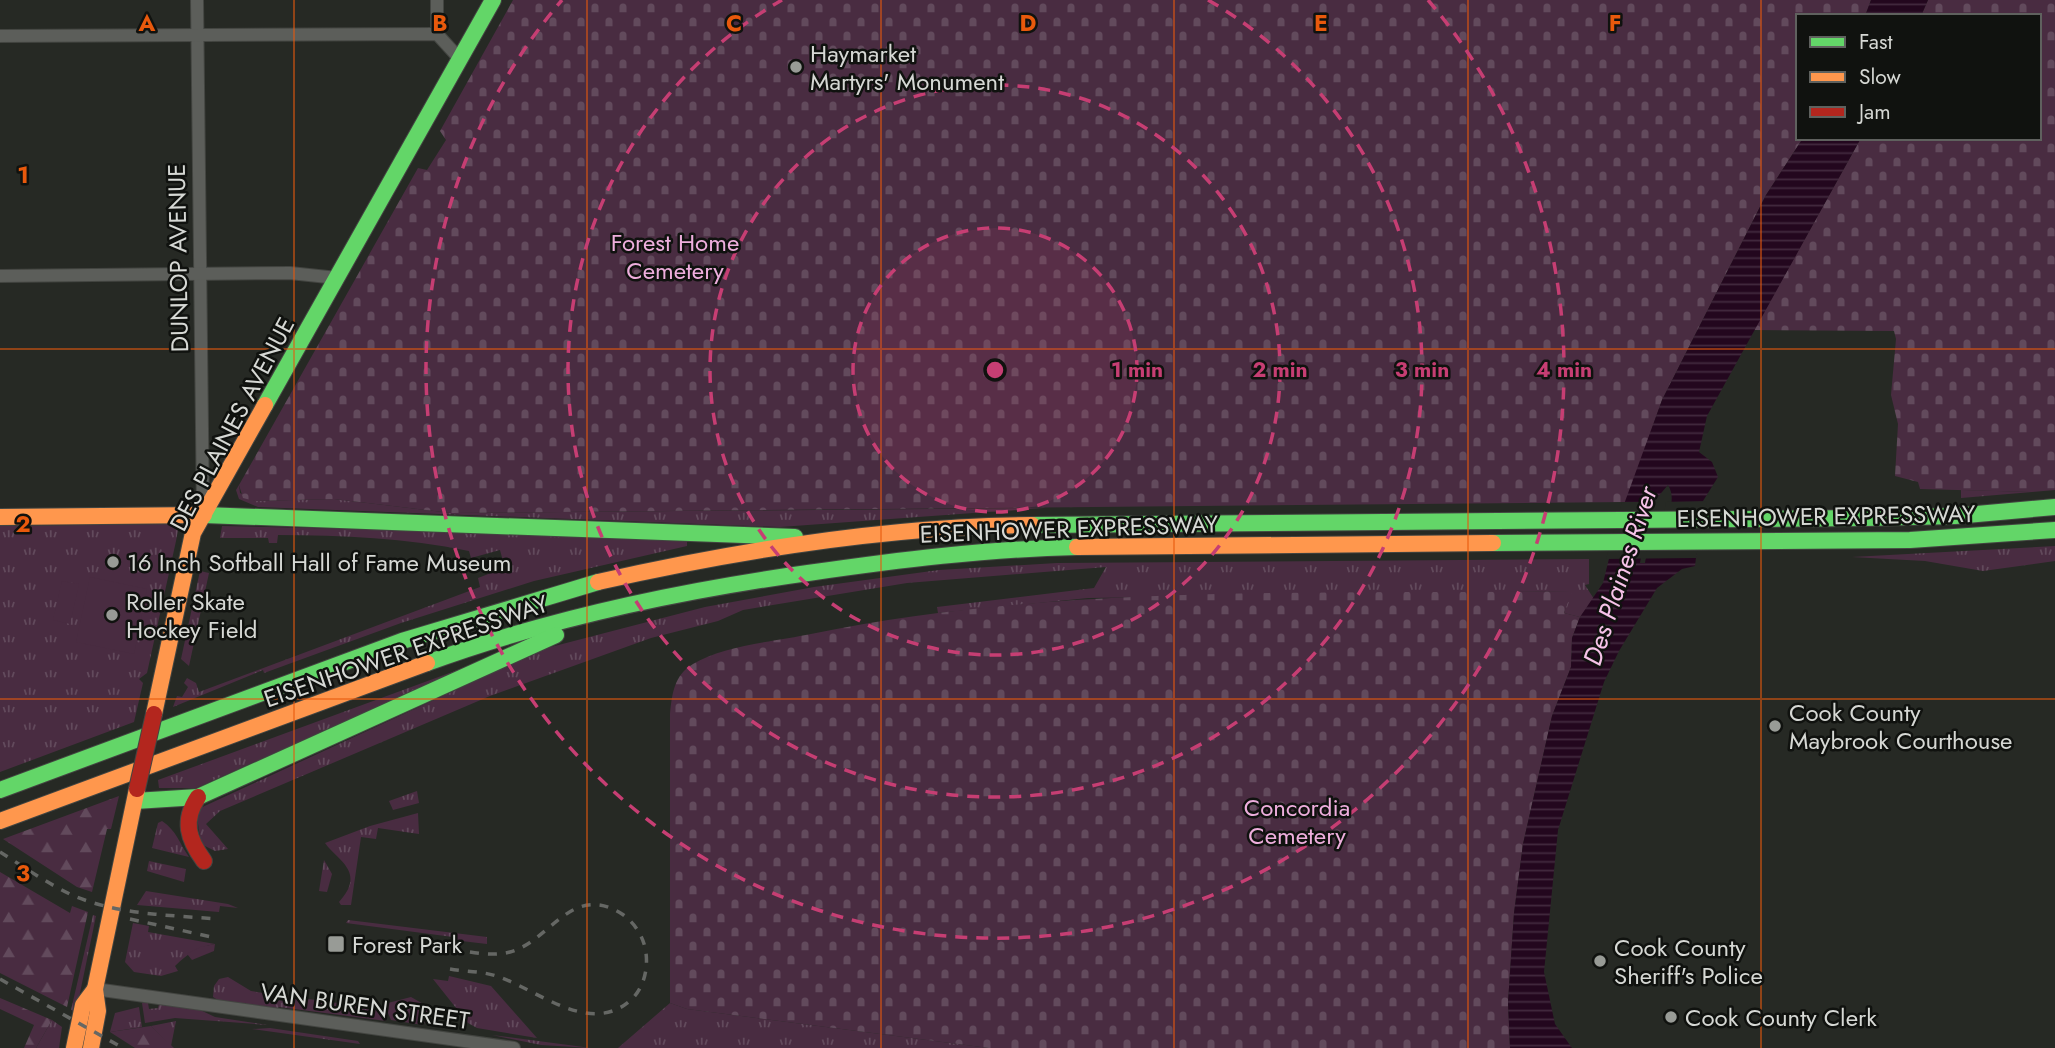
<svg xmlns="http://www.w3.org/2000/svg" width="2055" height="1048" viewBox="0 0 2055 1048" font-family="Jost,sans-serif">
  <defs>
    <pattern id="grass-tufts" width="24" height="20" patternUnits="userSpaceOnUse" patternTransform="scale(1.75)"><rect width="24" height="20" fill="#492c41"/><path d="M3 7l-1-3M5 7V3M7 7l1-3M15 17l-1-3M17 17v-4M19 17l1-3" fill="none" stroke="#624a5c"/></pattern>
    <pattern id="forest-firs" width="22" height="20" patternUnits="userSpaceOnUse" patternTransform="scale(1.75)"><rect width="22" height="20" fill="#492c41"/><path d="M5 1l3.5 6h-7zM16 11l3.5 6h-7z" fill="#624a5c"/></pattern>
    <pattern id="cemetery-stones" width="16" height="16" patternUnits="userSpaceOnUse" patternTransform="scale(1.75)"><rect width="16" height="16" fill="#492c41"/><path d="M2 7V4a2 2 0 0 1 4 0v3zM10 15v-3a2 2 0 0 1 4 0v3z" fill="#624a5c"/></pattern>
    <pattern id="water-rules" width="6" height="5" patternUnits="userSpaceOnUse" patternTransform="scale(1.75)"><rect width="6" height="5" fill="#23071e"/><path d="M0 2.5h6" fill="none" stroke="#422a3e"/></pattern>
  </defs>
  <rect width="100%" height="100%" fill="#262924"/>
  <!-- grass -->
  <g fill="url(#grass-tufts)">
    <path d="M239 485 240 493 255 501 334 499 451 513 1044 508 780 527 258 507 239 499 236 490Z"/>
    <path d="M1961 490 2032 492 1961 498Z"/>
    <path d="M171 524 178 530 176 541 147 673 139 679 143 683 134 722 0 772V526Z"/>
    <path d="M222 526 687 537V546L534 581 401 623 264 673 263 670 173 707 177 696 182 697 188 687 184 683 187 678 196 683 199 692 480 587 478 578 509 566 510 562 503 561 500 550 471 558 469 551C405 538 344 535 278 535L277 543H269L268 538H220Z"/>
    <path d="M2055 546V561L1983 571 1925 561 1852 557Z"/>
    <path d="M1589 559V584L1585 585 1594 599 1580 617 1564 613 1571 591 1088 598 938 613 937 607 1094 588 1106 567 907 583 743 610 718 621 651 638 490 696 220 811 206 824 228 849 215 851 201 844 196 810 547 648 705 607 814 587 939 570 1057 563Z"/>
    <path d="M200 571 209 573 189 666 181 659Z"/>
    <path d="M463 668 196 788H159L158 780Z"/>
    <path d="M417 791 419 803 393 810 389 801Z"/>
    <path d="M418 813 419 834 378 828 376 839 361 837 351 905H341L339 902C367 872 337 860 325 843L370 826Z"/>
    <path d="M162 821C177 831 179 843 189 857L152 848 158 823Z"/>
    <path d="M324 860 332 874 327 892 319 891Z"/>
    <path d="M149 861 186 869 184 882 147 871Z"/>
    <path d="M146 891 228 904 238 908 220 906 219 912 137 905Z"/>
    <path d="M93 915 96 916 76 1012 71 1010Z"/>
    <path d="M348 920 487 937V944L453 940V937L346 923Z"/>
    <path d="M133 923 149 926 148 932 215 944C198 947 187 954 175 966L178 971 161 976 134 972 125 962Z"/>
    <path d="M449 976 491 986 537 1038 477 1028 468 1023 433 979 448 981Z"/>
    <path d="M228 977 251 991 274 995V1000L286 1001 287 996 352 1005H377L386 1021 279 1007 275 1010 218 1000 213 997 214 986 219 979Z"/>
    <path d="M411 997 425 1005 430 1016 423 1025 391 1020 384 1004Z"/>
    <path d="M142 1003H148L149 1009 158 1008 159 1004 198 1009 215 1017 268 1025 175 1018 145 1023Z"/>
    <path d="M670 1003 687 1009 989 1048H618Z"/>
    <path d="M139 1007 142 1027 110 1032 115 1013Z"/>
    <path d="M52 1020 62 1027 59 1048H36Z"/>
    <path d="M176 1021 171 1046 151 1026Z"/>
    <path d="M270 1028 358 1041 360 1044 252 1029Z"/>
    <path d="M492 1035 591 1048 541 1045Z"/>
  </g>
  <!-- forest -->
  <g fill="url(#forest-firs)">
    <path d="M119 796 111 829H107L92 892 77 887 3 839Z"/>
    <path d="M0 872 70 913 72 906 88 912 67 1007 0 973Z"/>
    <path d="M0 998 52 1020 36 1048H24L34 1025 0 1009Z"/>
    <path d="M151 1026 174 1048H135L110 1032Z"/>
  </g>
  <!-- cemetery -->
  <g fill="url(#cemetery-stones)">
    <path d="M513 0H1871L1865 16H1798V138H1803L1766 195 1662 400 1626 502 451 513 334 499 255 501 243 498 239 485 418 168 427 170 446 140 440 131Z"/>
    <path d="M1928 0H2055V490L2032 492 1920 489 1918 482 1895 476 1898 424 1891 395 1896 339 1894 331 1754 330 1861 138H2039V16H1921Z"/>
    <path d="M1572 591 1564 613 1580 617 1572 638 1571 667 1552 716 1523 844 1514 913 1508 1002 1510 1048H989L687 1009 670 1003V714C672 694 674 675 693 664 722 646 777 641 811 634 1059 583 1319 595 1572 591Z"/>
  </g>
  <!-- garden -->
  <g fill="#492c41">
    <path d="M90 577 147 589 134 654 76 642Z"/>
    <path d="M62 581 79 584 70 624 53 620Z"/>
    <path d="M215 944 214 951 192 960 187 954 200 947Z"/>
  </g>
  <!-- water -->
  <g fill="url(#water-rules)" fill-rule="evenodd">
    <path d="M1871 0H1928L1921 16H1865Z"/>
    <path d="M1803 138H1861L1707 416 1699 452 1712 462 1718 477 1703 501 1695 566 1682 569 1657 588 1619 651 1604 682 1558 830 1544 972 1555 1024 1572 1048H1510L1508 1002 1514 913 1523 844 1552 716 1571 667 1572 638 1580 617 1603 583 1619 518 1662 400 1766 195ZM1668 485C1683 509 1648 541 1645 563H1640L1651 500 1656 499Z"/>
  </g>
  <!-- pier -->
  <path fill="#262924" d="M1707 501 1696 558 1606 559 1622 502H1658L1654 503 1646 552 1662 523 1666 502Z"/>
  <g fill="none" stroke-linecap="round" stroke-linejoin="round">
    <!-- street casing -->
    <g stroke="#434541" stroke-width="14">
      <g id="street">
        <path d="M197 0 203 514"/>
        <path d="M437 34V0"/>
        <path d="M0 36 437 34 459 58"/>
        <path d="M0 276 290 273 337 278"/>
        <path d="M95 989 514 1048"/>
      </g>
    </g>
    <!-- fast casing -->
    <g stroke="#434541" stroke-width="18">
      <g id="fast">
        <path d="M265 405 493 0"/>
        <path d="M204 515 795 537"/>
        <path d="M1032 525 1865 518 1955 516 2055 507"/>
        <path d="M1493 543 1910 540 2055 530"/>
        <path d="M427 663C550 618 679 591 808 573 898 560 986 549 1077 547"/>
        <path d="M0 790 402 641 598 582"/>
        <path d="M135 801 198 797 556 635"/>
      </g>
    </g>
    <!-- slow casing -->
    <g stroke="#434541" stroke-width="18">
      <g id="slow">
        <path d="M0 517 204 515"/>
        <path d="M1077 547 1493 543"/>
        <path d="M598 582C740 550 887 526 1032 525"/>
        <path d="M154 714 193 533 265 405"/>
        <path d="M0 821 427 663"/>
        <path d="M74 1048 83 1005 95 989"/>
        <path d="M91 1048 98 1011 95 989 137 789"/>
      </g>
    </g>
    <!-- jam casing -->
    <g stroke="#434541" stroke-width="18">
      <path id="jam" d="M198 797C182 821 188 839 204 861"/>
    </g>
    <!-- street -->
    <use href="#street" stroke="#5c5e5a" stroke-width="12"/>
    <!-- fast -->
    <use href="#fast" stroke="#63d668" stroke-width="16"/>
    <!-- slow -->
    <use href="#slow" stroke="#ff974d" stroke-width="16"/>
    <!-- jam -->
    <use href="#jam" stroke="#b3261e" stroke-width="16"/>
    <!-- rail -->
    <g stroke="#656764" stroke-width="3.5" stroke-dasharray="9 9" stroke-linecap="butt">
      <path d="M0 852C24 867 48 884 74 896 120 915 170 915 218 919"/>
      <path d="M130 919 216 938"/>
      <path d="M450 969C467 972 485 971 502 978 542 993 593 1037 633 998 644 986 648 969 646 953 644 937 635 923 622 914 571 882 551 941 510 952 492 957 471 952 452 949"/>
      <path d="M0 979 123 1048"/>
    </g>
    <!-- jam-bridge casing -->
    <g stroke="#434541" stroke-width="18" stroke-linecap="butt">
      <path id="jam-bridge" d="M137 789 154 714"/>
    </g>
    <!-- jam-bridge -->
    <use href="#jam-bridge" stroke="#b3261e" stroke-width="16"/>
  </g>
  <!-- grid -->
  <path fill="none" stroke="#e8590c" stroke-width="2" stroke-opacity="0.55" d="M294 0V1048M587 0V1048M881 0V1048M1174 0V1048M1468 0V1048M1761 0V1048M0 349H2055M0 699H2055"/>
  <!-- distance rings -->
  <circle cx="995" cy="370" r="142" fill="#c63e73" fill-opacity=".12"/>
  <g fill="none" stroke="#c63e73" stroke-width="3.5" stroke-dasharray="12 9">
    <circle cx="995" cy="370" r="142"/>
    <circle cx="995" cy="370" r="285"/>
    <path d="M1208 0A427 427 0 1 1 782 0"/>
    <path d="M1428 0A569 569 0 1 1 562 0"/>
  </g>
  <!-- markers -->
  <g fill="#989b96" stroke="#10120f" stroke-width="2.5">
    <circle cx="796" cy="67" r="7"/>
    <circle cx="113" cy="562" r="7"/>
    <circle cx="112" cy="615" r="7"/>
    <circle cx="1775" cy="726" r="7"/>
    <rect x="327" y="935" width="18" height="18" rx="3.5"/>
    <circle cx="1600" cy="961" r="7"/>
    <circle cx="1671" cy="1017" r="7"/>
  </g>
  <g text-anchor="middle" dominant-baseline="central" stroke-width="5" stroke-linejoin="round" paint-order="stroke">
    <!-- poi labels -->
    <g font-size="24" fill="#d6d8d4" stroke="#10120f" text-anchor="start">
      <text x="810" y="53">Haymarket<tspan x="810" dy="28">Martyrs' Monument</tspan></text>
      <text x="127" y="562">16 Inch Softball Hall of Fame Museum</text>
      <text x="126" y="601">Roller Skate<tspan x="126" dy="28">Hockey Field</tspan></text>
      <text x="1789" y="712">Cook County<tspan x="1789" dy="28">Maybrook Courthouse</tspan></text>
      <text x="352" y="944">Forest Park</text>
      <text x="1614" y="947">Cook County<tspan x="1614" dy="28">Sheriff's Police</tspan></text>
      <text x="1685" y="1017">Cook County Clerk</text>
    </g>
    <!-- park labels -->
    <g font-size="24" fill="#eeaedd" stroke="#10120f">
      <text x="675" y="242">Forest Home<tspan x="675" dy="28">Cemetery</tspan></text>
      <text x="1297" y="807">Concordia<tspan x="1297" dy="28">Cemetery</tspan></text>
    </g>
    <!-- street labels -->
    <g font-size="24" fill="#d6d8d4" stroke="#10120f">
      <text transform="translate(178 258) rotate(-91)">DUNLOP AVENUE</text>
      <text transform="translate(232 424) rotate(-62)">DES PLAINES AVENUE</text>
      <text transform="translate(1826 516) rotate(-1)">EISENHOWER EXPRESSWAY</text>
      <text transform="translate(1069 529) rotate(-2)">EISENHOWER EXPRESSWAY</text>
      <text transform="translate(406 651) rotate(-19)">EISENHOWER EXPRESSWAY</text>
      <text transform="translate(365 1006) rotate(8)">VAN BUREN STREET</text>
    </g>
    <!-- water labels -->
    <g font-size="26" font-style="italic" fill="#f7c3e9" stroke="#10120f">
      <text transform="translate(1620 576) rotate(-72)">Des Plaines River</text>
    </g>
  </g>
  <g font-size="23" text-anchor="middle" font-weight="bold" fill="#e8590c" stroke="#10120f" stroke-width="5" stroke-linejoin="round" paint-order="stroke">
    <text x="147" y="31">A</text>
    <text x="440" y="31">B</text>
    <text x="734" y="31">C</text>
    <text x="1028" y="31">D</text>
    <text x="1321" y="31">E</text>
    <text x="1615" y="31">F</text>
    <text x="23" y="183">1</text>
    <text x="23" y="532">2</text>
    <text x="23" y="881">3</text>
  </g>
  <circle cx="995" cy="370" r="10" fill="#c63e73" stroke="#10120f" stroke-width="3.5"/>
  <g font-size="21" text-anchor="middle" font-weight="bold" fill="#c63e73" stroke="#10120f" stroke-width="5" stroke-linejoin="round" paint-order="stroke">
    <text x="1137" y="377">1 min</text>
    <text x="1280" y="377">2 min</text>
    <text x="1422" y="377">3 min</text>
    <text x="1564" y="377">4 min</text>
  </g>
  <!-- legend -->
  <rect x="1796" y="14" width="245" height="126" fill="#10120f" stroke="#5f615e" stroke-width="2"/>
  <rect x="1810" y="37" width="35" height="10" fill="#63d668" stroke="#5f615e" stroke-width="2"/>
  <text x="1859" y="49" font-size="21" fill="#d6d8d4">Fast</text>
  <rect x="1810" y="72" width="35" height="10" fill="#ff974d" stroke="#5f615e" stroke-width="2"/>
  <text x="1859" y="84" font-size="21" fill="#d6d8d4">Slow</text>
  <rect x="1810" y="107" width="35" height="10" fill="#b3261e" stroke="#5f615e" stroke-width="2"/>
  <text x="1859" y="119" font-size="21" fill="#d6d8d4">Jam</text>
</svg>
